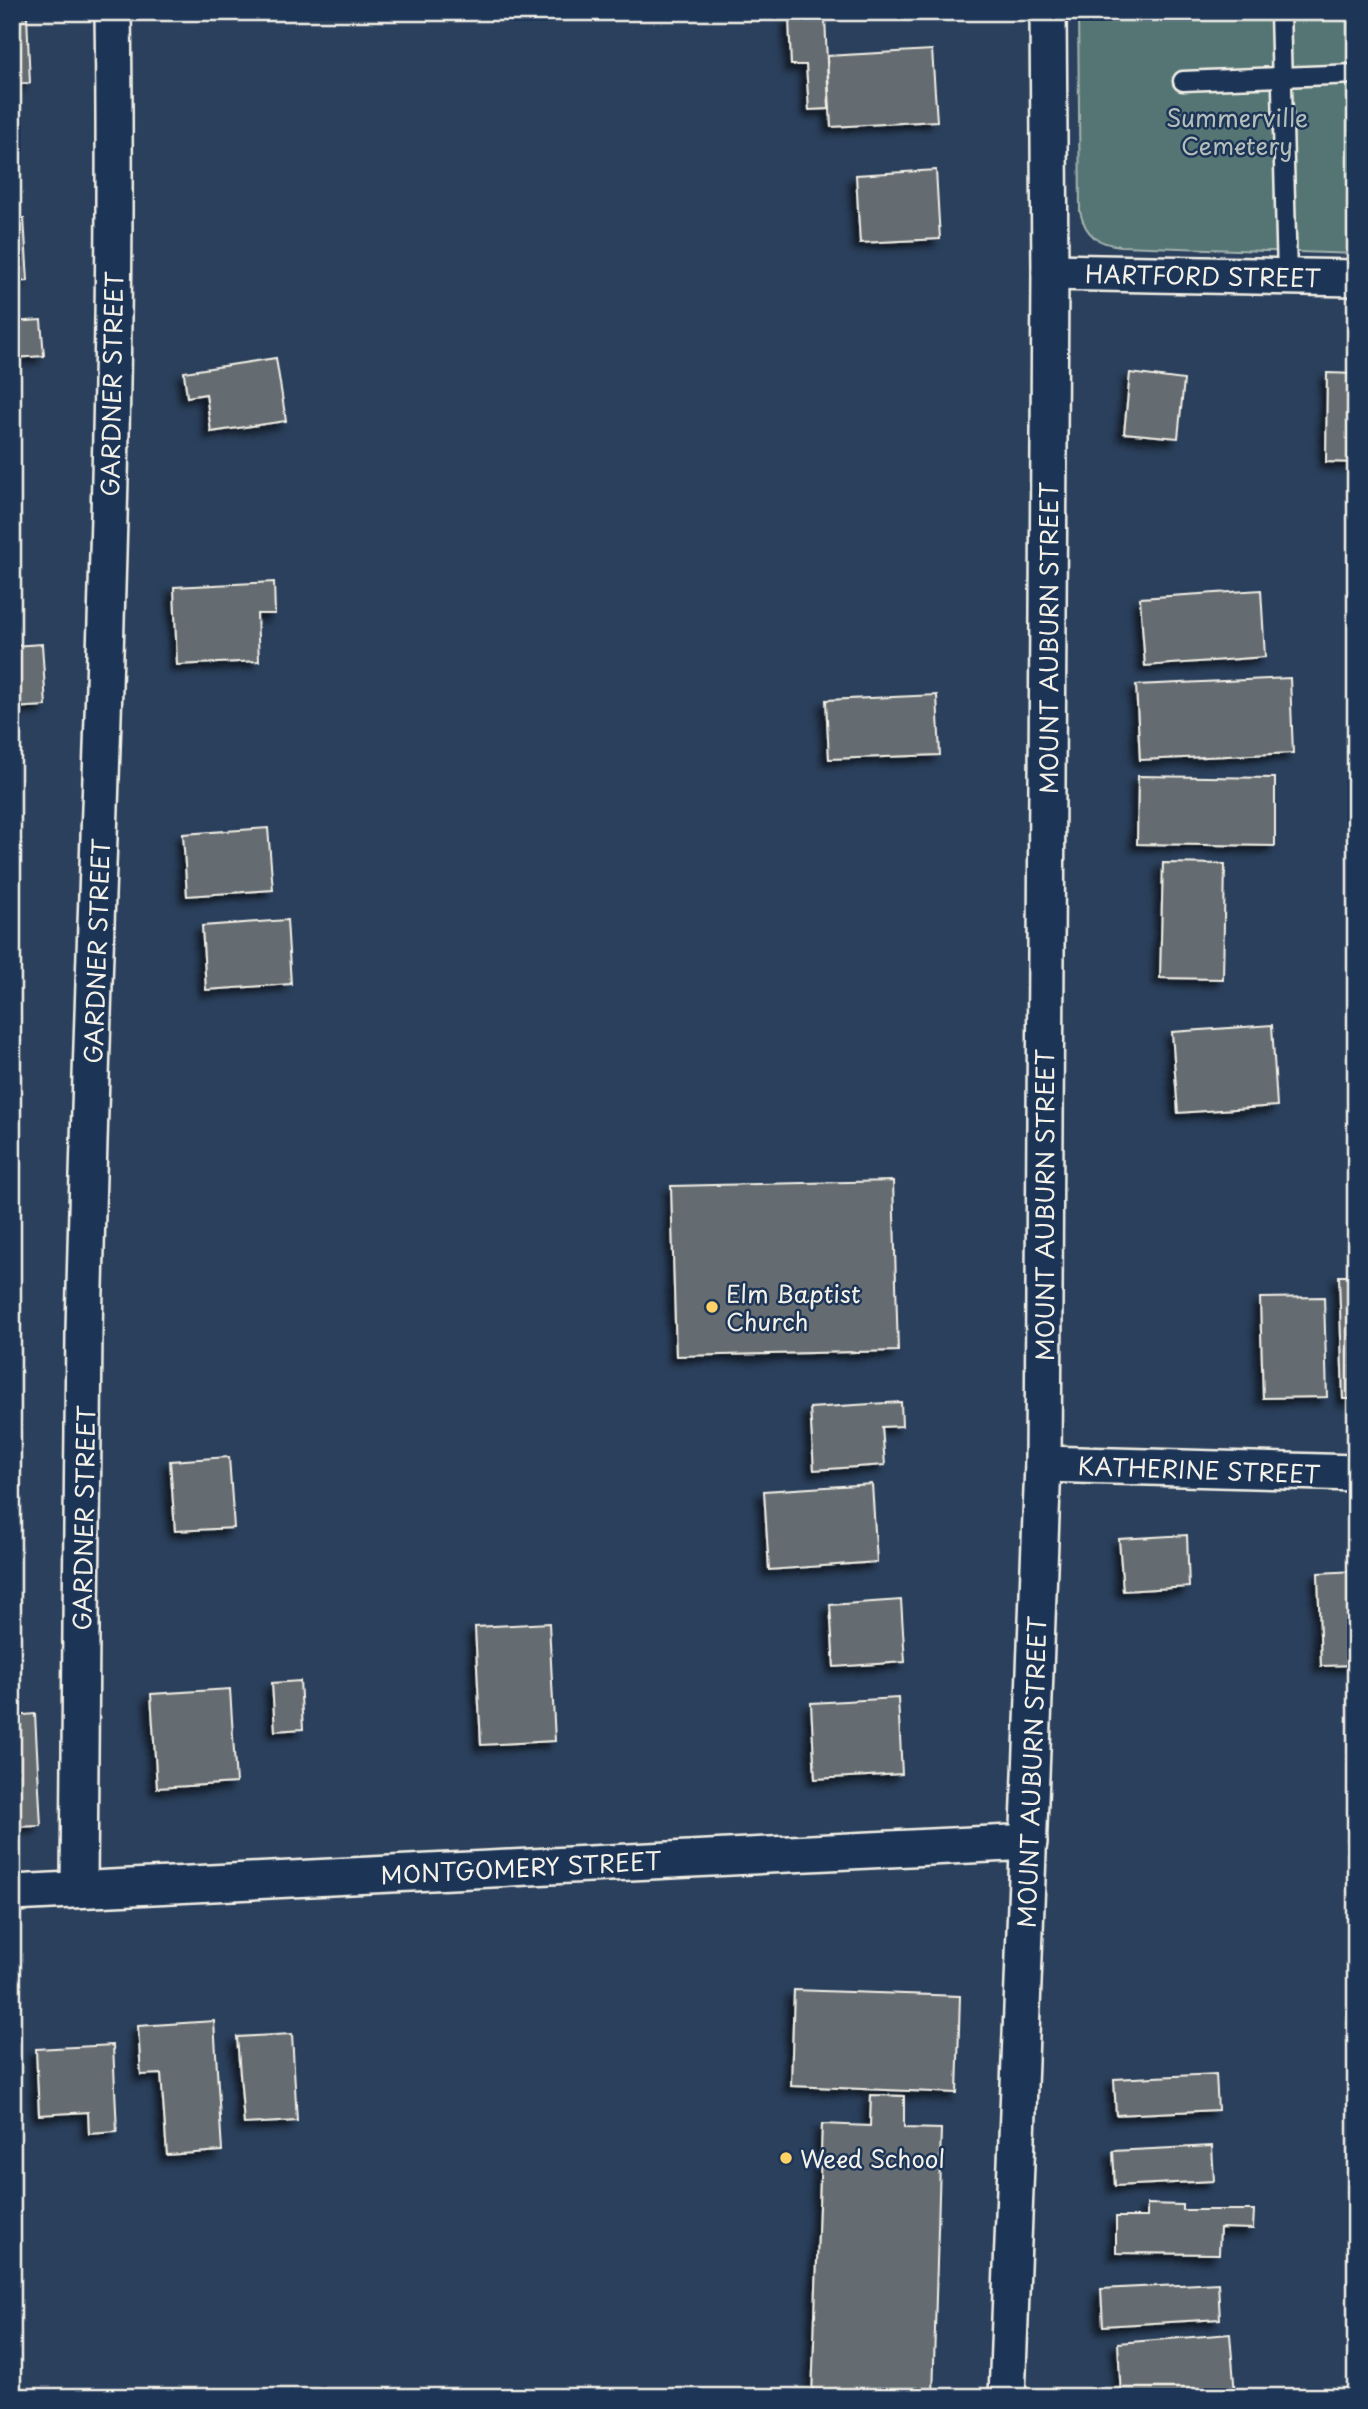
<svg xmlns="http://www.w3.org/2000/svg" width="1368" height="2409" viewBox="0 0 1368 2409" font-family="'Playpen Sans',sans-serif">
  <defs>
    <filter id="shadow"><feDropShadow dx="-6" dy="6" stdDeviation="3.5" flood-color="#0009"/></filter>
  </defs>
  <rect width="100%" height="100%" fill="#2b405c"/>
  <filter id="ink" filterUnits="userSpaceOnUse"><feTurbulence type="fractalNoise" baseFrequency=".0143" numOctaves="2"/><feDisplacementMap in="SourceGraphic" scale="14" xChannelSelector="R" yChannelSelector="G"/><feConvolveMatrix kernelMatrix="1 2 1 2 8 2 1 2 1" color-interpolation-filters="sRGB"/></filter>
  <g filter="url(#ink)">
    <!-- green -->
    <path fill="#557574" stroke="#a4b3ae" stroke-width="2" d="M1078 12H1356V254L1121 246C1098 244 1086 236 1080 212Z"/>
    <!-- building -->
    <g fill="#656c71" stroke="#f4f1e8" stroke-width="2" filter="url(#shadow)">
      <path d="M12 16H27L30 83 12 84Z"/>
      <path d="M825 16 829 109 809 110 806 65H791L789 18Z"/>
      <path d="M932 50 937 121 831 127 827 56Z"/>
      <path d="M936 170 940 239 860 243 856 175Z"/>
      <path d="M24 218 28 281 12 282V219Z"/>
      <path d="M41 320 44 356 12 358V322Z"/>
      <path d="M276 358 286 421 211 432 206 394 187 397 184 372Z"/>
      <path d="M1130 373 1184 380 1178 438 1124 433Z"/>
      <path d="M1327 373 1356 374V463L1326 462Z"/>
      <path d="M274 582 275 614H257L259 661 177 665 174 587Z"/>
      <path d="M1261 590 1265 657 1145 666 1140 598Z"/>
      <path d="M42 644 46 706 12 708V646Z"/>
      <path d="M1290 678 1293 753 1140 760 1136 685Z"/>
      <path d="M937 695 940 755 829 759 826 700Z"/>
      <path d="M1138 776 1275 778V846L1137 844Z"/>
      <path d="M268 828 273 890 187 896 183 834Z"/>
      <path d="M1163 863 1225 864 1223 979 1160 978Z"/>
      <path d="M287 920 291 984 206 990 202 926Z"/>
      <path d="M1272 1025 1277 1106 1178 1113 1172 1032Z"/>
      <path d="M893 1181 898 1351 676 1356 671 1186Z"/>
      <path d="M1339 1276H1356V1399H1343Z"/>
      <path d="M1324 1297 1327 1397 1263 1398 1260 1298Z"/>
      <path d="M901 1402 902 1426 882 1427 885 1465 814 1470 810 1408Z"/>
      <path d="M229 1457 234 1528 175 1531 170 1461Z"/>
      <path d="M872 1484 877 1562 769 1570 764 1491Z"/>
      <path d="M1187 1535 1189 1587 1123 1591 1119 1539Z"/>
      <path d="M1356 1571V1665L1321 1666 1318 1573Z"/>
      <path d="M901 1600 905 1662 834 1667 830 1605Z"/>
      <path d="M549 1623 555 1741 481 1745 475 1627Z"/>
      <path d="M300 1681 303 1729 275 1731 272 1683Z"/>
      <path d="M230 1689 236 1783 157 1788 151 1694Z"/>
      <path d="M898 1698 902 1774 815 1779 811 1703Z"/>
      <path d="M35 1714 41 1826 12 1827V1716Z"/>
      <path d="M794 1990 960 1996 957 2093 791 2086Z"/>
      <path d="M214 2021 222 2151 167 2155 161 2074 141 2075 138 2026Z"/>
      <path d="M292 2034 297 2121 244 2124 237 2037Z"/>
      <path d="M113 2045 117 2132 89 2134 88 2112 39 2115 36 2049Z"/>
      <path d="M1216 2074 1218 2110 1116 2115 1114 2079Z"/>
      <path d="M871 2095 904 2096V2128L941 2129 933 2397H812L822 2124 870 2126Z"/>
      <path d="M1212 2146 1214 2181 1115 2186 1113 2151Z"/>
      <path d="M1147 2204 1182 2205V2210H1254L1253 2229 1220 2228 1219 2254 1116 2253V2217H1147Z"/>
      <path d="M1218 2283 1220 2319 1103 2326 1101 2289Z"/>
      <path d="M1230 2334 1235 2394 1121 2397 1118 2343Z"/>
      <path d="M607 2393V2397H548Z"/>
    </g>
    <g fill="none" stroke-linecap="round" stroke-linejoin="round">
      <!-- lane casing -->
      <g stroke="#f4f1e8" stroke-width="23">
        <g id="lane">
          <path d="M1280 12 1287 276"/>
          <path d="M1183 81 1356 74"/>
        </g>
      </g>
      <!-- street casing -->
      <g stroke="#f4f1e8" stroke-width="40">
        <g id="street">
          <path d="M1050 272 1356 278"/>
          <path d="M1043 1464 1356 1473"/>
          <path d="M79 1889C81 1704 81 1518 84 1333 93 893 120 453 113 12"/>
          <path d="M12 1893 1029 1842"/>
          <path d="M1007 2397 1043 1464 1050 272 1048 12"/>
        </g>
      </g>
      <!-- lane -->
      <use href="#lane" stroke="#1d3557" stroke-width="18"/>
      <!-- street -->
      <use href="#street" stroke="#1d3557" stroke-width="35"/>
    </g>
  </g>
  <!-- markers -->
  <g fill="#ffd166" stroke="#1d3557" stroke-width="2.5">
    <circle cx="712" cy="1307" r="7"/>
    <circle cx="786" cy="2158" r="7"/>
  </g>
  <g text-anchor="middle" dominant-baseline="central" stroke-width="5" stroke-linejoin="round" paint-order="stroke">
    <!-- park labels -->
    <g font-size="24" fill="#b4bfba" stroke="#1d3557">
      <text x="1237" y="117">Summerville<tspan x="1237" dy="28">Cemetery</tspan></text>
    </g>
    <!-- street labels -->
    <g font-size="24" fill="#f4f1e8" stroke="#1d3557">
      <text transform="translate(1203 275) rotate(1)">HARTFORD STREET</text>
      <text transform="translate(111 384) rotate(-89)">GARDNER STREET</text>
      <text transform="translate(1048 638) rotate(-90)">MOUNT AUBURN STREET</text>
      <text transform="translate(96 951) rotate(-88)">GARDNER STREET</text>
      <text transform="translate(1044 1205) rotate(-90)">MOUNT AUBURN STREET</text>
      <text transform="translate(1199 1469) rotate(2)">KATHERINE STREET</text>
      <text transform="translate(83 1518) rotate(-89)">GARDNER STREET</text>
      <text transform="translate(1031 1772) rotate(-88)">MOUNT AUBURN STREET</text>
      <text transform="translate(521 1867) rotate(-3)">MONTGOMERY STREET</text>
    </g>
    <!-- poi labels -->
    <g font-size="24" fill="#f4f1e8" stroke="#1d3557" text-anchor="start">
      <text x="726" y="1293">Elm Baptist<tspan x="726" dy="28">Church</tspan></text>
      <text x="800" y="2158">Weed School</text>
    </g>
  </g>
  <!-- margin -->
  <rect width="1368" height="2409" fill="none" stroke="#1d3557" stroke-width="42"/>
  <rect x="21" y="21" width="1326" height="2367" fill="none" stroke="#f4f1e8" stroke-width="2.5" filter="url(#ink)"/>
</svg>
